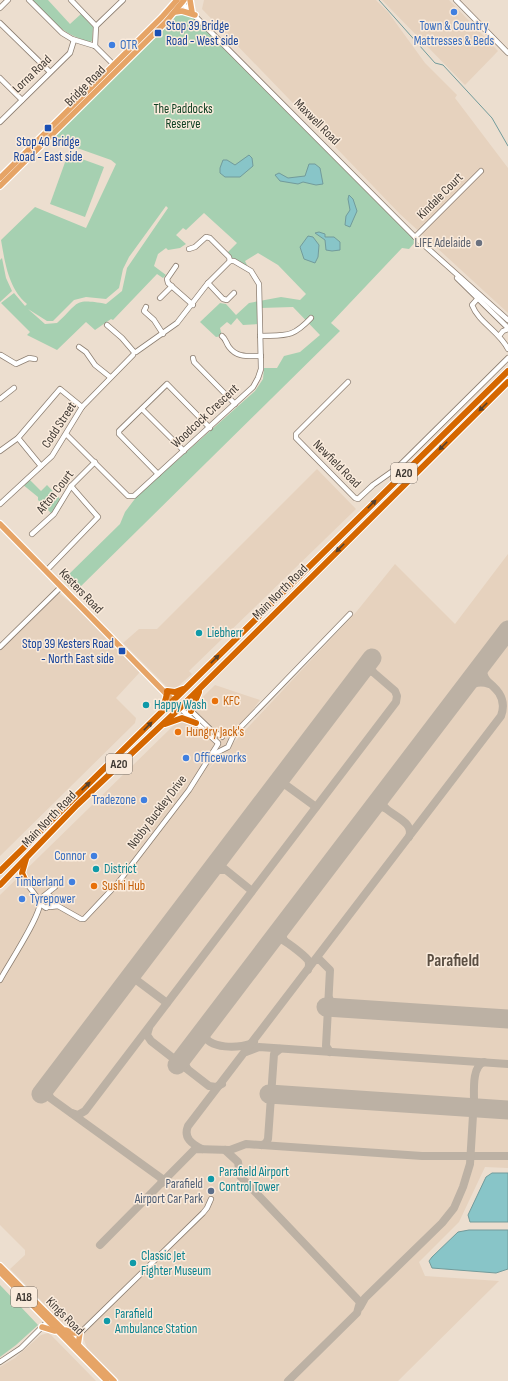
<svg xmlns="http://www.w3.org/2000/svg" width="508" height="1381" viewBox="0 0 508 1381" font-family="'Sofia Sans Condensed',sans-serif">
  <rect width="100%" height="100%" fill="#ecdecf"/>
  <!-- built -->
  <g fill="#e6d2be">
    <path d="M204 0H376L388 12 425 63 457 95 455 98 508 168V313L400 214 202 9Z"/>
    <path d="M382 0H449L498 51 465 85Z"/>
    <path d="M317 469 356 509 189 671 192 674 175 689H169L123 643 139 629H157Z"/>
    <path d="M508 554V1168L485 1167 459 1222 419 1262 425 1276 499 1281 398 1381H120L87 1348 83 1337 65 1319 62 1322 10 1269 25 1255V1250L0 1225V895L215 685 260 700 208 770 357 611 395 564 455 624Z"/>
    <path d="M59 593 79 610 140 672 116 698 136 718 135 723 0 856V651Z"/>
    <path d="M48 1333 51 1335 96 1381H0V1367L15 1358 41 1335Z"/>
  </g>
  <!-- green -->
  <g fill="#a6d0b1" fill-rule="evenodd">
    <path d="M32 0H48L70 24 81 14 93 27 92 41 90 42C60 33 54 22 32 0Z"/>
    <path d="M180 7H184L418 239 409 249 402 248 331 323 340 331 75 592 63 580 120 524 125 512 137 496 255 391 263 379 264 368H277L284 356 300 352 320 335 293 307 260 308V324L243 325 237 318 231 325 227 322 220 328 222 336 216 337 200 322 220 303 226 304 236 315 249 303 281 297 300 300 306 294 278 265 258 253 245 261 249 269 231 259 227 253 237 243 204 213 186 230 183 228 176 235 186 244 180 248 168 250 166 248 158 254 154 266 166 275 163 278 157 274 113 320 111 319 95 330 86 322 57 350 27 335 30 332 1 303 14 293 25 306 27 304C8 288 5 262 1 240L35 207 86 228 116 164 111 160 63 143 53 134ZM166 206 168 208 127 268 122 291 106 304C72 298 80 303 57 323L45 324 28 309 47 321H53L74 300 86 297 106 299 119 288 123 269 129 257Z"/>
    <path d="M68 154 104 167 85 217 50 204Z"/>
    <path d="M2 258 6 278 12 291 0 302V260Z"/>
    <path d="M28 478 41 491 47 485 62 501 53 515 38 500V497L22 484Z"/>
    <path d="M0 1285 38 1325 16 1345 0 1357Z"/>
  </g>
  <!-- water -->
  <g fill="#88c5c8" stroke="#729b9b">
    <path d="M249 155 252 158 253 166 240 177H225L220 173V168L223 160H227L235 165Z"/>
    <path d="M309 164H315L320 168 323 184 316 185 303 182 298 184 280 181 275 175 279 173 288 178 305 176Z"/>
    <path d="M349 195 353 199 357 211 350 227 345 225 346 216 350 210 348 199Z"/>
    <path d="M319 232 325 234V237H334L340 242V250L332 251 326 250 325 240 315 233Z"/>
    <path d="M308 236 313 237 319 245 318 257 315 263 304 259 300 247Z"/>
    <path d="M492 1173H508V1222H470L468 1215 486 1177Z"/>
    <path d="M469 1230H508V1269L496 1273 432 1268 429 1261 432 1257 458 1232Z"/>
  </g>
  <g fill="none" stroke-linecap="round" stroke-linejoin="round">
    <!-- stream -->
    <path stroke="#729b9b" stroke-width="1" d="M379 0 435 63 443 65 492 118 508 146"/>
    <!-- taxiway -->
    <g stroke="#bcb1a4" stroke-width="8">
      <path d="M487 681C475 666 493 651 502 638"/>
      <path d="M349 689C355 681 361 668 373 672"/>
      <path d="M447 710C458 697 468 677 489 684"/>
      <path d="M401 771C395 779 386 788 382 797 376 813 417 818 409 837"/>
      <path d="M279 780 316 807"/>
      <path d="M354 833C361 823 372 802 385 808"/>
      <path d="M229 846 221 858V866L252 891"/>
      <path d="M202 882 213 870H224"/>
      <path d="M284 940C276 928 293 913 300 904"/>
      <path d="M316 960H320L330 970 326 1046 330 1052"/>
      <path d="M253 965 272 941 278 938C284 939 304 955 308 960 310 964 309 967 308 970"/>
      <path d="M131 976 167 1003"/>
      <path d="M329 998 333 1006 346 1008"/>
      <path d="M223 1006C217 1013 206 1023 205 1032 203 1050 244 1049 254 1042"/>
      <path d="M149 1028 147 1035 151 1041 209 1086 216 1087 222 1084"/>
      <path d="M246 1052 259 1047 508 1064"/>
      <path d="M484 1062C472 1066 474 1090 474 1101L480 1107 495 1109"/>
      <path d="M187 1068C179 1057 193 1045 200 1036"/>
      <path d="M48 1084 47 1091 50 1097"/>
      <path d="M42 1092 161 1178 162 1183"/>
      <path d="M271 1102 276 1096 290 1095"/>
      <path d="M72 1113 78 1115 85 1111 396 702 397 696 395 691 366 666"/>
      <path d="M262 1145 266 1143 268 1139 274 1054 280 1049"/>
      <path d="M202 1149C192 1144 183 1138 188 1126L501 716C508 697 495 687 482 677"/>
      <path d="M225 1150 238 1162 240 1176 360 1302 357 1313 288 1381"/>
      <path d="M100 1245 195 1149 230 1150 246 1144 422 1156H508"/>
      <path d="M360 1307 365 1298 442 1223 454 1208 463 1187 470 1164 473 1115 468 1108 451 1106"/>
    </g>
    <!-- runway -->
    <g stroke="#bcb1a4" stroke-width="19">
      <path d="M326 1007 508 1019"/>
      <path d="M177 1065 508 630"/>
      <path d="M41 1094 372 658"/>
      <path d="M269 1094 508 1110"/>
    </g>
    <!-- minor casing -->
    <g stroke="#8d7f72" stroke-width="6">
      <g id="minor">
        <path d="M29 0 62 33 72 39 95 46 114 65"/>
        <path d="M71 0 96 26"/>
        <path d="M456 0 508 53"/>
        <path d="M180 1 415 237 508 320"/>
        <path d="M0 8 8 0"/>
        <path d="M0 23 50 72"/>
        <path d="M95 46 96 26 123 0"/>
        <path d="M0 78 22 100"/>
        <path d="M0 122 70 53 74 40"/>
        <path d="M415 237 481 171"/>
        <path d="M189 249 195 247 206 237 210 238 229 257 230 261"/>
        <path d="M176 266 167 279 168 283 193 305"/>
        <path d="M457 278 508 328"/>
        <path d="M208 283 223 299 227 300 234 293"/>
        <path d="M479 297 472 305C479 323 499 331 508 349"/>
        <path d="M160 298 172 286"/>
        <path d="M146 307 144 311 154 320 163 334"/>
        <path d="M107 325 122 338 134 352"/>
        <path d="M222 336C226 339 226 343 229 347 237 358 248 356 261 356"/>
        <path d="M260 336C287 335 292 338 311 318"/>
        <path d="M499 336 503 331 508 329"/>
        <path d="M79 347 86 352 95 365 110 377"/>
        <path d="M136 352 177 323 208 283 230 261"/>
        <path d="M1 355 16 364 29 358 35 359"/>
        <path d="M193 358 194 362 235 404"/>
        <path d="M348 382 296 434V438L355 498 358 499 373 485 397 468 508 358"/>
        <path d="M0 399 14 388"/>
        <path d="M142 409 184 451"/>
        <path d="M67 435 128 496H134L253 387 258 378 261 369 259 284 251 271 234 261H230"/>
        <path d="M18 438 41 466"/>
        <path d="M0 451 18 438 60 389 82 407"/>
        <path d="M158 474 119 434V431L167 384 210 428"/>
        <path d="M0 504 52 456 82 407 133 355"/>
        <path d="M32 534 54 514 71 486 95 462"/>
        <path d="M46 571 98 517 71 486"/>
        <path d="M0 647 61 587"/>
        <path d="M184 704 210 729 222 737"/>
        <path d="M180 708 218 743"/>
        <path d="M214 754 228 747 234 734 350 614"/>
        <path d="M27 884 40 901"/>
        <path d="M46 895 50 896 53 901 51 905 46 908 40 904 41 898 55 887"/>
        <path d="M50 907 58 906 81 919H84L117 884 189 790 218 744"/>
        <path d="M0 980C8 965 40 917 40 903"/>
        <path d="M71 1342 203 1213 207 1208 211 1199"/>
        <path d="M0 1362 21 1348 50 1319"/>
      </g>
    </g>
    <!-- major casing -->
    <g stroke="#fff" stroke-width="8">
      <g id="major">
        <path d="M190 0 192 12"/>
        <path d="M175 12 182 11 195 15"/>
        <path d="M0 178 162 17 177 0"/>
        <path d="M0 186 165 23 184 0"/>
        <path d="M0 524 180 708"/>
        <path d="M0 1266 114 1381"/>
        <path d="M0 1272 107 1381"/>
        <path d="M42 1327 55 1331"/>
        <path d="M66 1330 73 1333H80L78 1345"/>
      </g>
    </g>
    <!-- highway casing -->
    <g stroke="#fff" stroke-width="8">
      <g id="highway">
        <path d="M167 691 175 692 183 689"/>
        <path d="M163 708 167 694"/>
        <path d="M191 711 199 692"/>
        <path d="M165 724 182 718 196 723"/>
        <path d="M26 859 22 873 27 884"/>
        <path d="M0 871 508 371"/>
        <path d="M0 885 77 805 184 704 508 382"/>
      </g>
    </g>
    <!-- minor -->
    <use href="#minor" stroke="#fff" stroke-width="4.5"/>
    <!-- major -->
    <use href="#major" stroke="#e6a466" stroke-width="5.5"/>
    <!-- highway -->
    <use href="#highway" stroke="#d56700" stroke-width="6"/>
  </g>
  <!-- one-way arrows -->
  <defs><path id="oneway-solid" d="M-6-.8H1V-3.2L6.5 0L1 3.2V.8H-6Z"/></defs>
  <g fill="#56402b">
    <use href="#oneway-solid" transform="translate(483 407) rotate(135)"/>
    <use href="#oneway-solid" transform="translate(443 446) rotate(135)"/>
    <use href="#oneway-solid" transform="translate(372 504) rotate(-45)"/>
    <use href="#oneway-solid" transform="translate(340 548) rotate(135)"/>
    <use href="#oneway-solid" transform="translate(215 659) rotate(-45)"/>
    <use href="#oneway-solid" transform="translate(148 726) rotate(-45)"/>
    <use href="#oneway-solid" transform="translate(86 786) rotate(-44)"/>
  </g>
  <!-- markers -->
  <g fill="#3f7fe0" stroke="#faebdc" stroke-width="1.5">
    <circle cx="454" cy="12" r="4"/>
    <circle cx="112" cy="45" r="4"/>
    <circle cx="186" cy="758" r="4"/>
    <circle cx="144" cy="800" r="4"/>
    <circle cx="94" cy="856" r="4"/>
    <circle cx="72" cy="882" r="4"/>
    <circle cx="22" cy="899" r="4"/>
  </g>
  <g fill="#1a4fb4" stroke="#faebdc" stroke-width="1.5">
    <rect x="154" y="29" width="8" height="8" rx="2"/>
    <rect x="44" y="124" width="8" height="8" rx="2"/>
    <rect x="118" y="647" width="8" height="8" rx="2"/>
  </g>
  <circle fill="#6b7280" stroke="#faebdc" stroke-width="1.5" cx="479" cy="243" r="4"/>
  <g fill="#0f9aa8" stroke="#faebdc" stroke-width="1.5">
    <circle cx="199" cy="633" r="4"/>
    <circle cx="146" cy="705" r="4"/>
    <circle cx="96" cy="869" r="4"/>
    <circle cx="211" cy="1179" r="4"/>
    <circle cx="133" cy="1263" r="4"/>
    <circle cx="107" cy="1321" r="4"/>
  </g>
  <g fill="#e8710a" stroke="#faebdc" stroke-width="1.5">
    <circle cx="215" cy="701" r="4"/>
    <circle cx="178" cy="732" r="4"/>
    <circle cx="94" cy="886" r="4"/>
  </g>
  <circle fill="#5c6f8a" stroke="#faebdc" stroke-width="1.5" cx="211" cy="1191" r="4"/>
  <g text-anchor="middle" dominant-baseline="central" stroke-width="3" stroke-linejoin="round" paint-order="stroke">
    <!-- shield labels -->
    <g fill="#faebdc" stroke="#776e66" stroke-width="1">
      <rect x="391" y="463" width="26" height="20" rx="3"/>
      <rect x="106" y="754" width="26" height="20" rx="3"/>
      <rect x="11" y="1287" width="26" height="20" rx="3"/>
    </g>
    <g font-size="12" font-weight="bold" fill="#3f3933">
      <text x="404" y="473">A20</text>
      <text x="119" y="764">A20</text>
      <text x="24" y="1297">A18</text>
    </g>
    <!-- transit labels -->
    <g font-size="13" fill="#164399" stroke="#faebdc" text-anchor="start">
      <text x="166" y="26">Stop 39 Bridge<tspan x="166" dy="15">Road - West side</tspan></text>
      <text x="48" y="142" text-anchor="middle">Stop 40 Bridge<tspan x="48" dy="15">Road - East side</tspan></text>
      <text x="114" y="644" text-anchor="end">Stop 39 Kesters Road<tspan x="114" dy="15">- North East side</tspan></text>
    </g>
    <!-- shop labels -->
    <g font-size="13" fill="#366cbe" stroke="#faebdc" text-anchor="start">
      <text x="454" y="26" text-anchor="middle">Town &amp; Country<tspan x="454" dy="15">Mattresses &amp; Beds</tspan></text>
      <text x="120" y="45">OTR</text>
      <text x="194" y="758">Officeworks</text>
      <text x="136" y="800" text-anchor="end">Tradezone</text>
      <text x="86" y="856" text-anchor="end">Connor</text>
      <text x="64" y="882" text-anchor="end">Timberland</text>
      <text x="30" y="899">Tyrepower</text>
    </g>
    <!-- street labels -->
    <g font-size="13" fill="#3f3933" stroke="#faebdc">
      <text transform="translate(32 74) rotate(-44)">Lorna Road</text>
      <text transform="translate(85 86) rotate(-45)">Bridge Road</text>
      <text transform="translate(317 122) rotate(45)">Maxwell Road</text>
      <text transform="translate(440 196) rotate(-45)">Kindale Court</text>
      <text transform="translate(205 416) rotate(-43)">Woodcock Crescent</text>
      <text transform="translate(59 425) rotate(-57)">Codd Street</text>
      <text transform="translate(337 464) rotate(45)">Newfield Road</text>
      <text transform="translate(55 492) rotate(-52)">Afton Court</text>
      <text transform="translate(81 591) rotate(46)">Kesters Road</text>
      <text transform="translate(280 592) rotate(-45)">Main North Road</text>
      <text transform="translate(157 812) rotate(-53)">Nobby Buckley Drive</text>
      <text transform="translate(49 819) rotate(-46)">Main North Road</text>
      <text transform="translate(65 1316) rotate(45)">Kings Road</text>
    </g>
    <!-- park labels -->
    <g font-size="13" fill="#104123" stroke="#faebdc">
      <text x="183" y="109">The Paddocks<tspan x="183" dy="15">Reserve</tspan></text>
    </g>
    <!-- worship labels -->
    <g font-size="13" fill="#5b616d" stroke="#faebdc" text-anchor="end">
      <text x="471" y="243">LIFE Adelaide</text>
    </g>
    <!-- culture labels -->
    <g font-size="13" fill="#0d838f" stroke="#faebdc" text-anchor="start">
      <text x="207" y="633">Liebherr</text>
      <text x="154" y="705">Happy Wash</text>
      <text x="104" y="869">District</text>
      <text x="219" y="1172">Parafield Airport<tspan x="219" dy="15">Control Tower</tspan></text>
      <text x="141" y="1256">Classic Jet<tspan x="141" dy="15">Fighter Museum</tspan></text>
      <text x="115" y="1314">Parafield<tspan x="115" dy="15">Ambulance Station</tspan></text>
    </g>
    <!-- food labels -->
    <g font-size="13" fill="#c56008" stroke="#faebdc" text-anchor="start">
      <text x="223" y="701">KFC</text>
      <text x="186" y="732">Hungry Jack's</text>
      <text x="102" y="886">Sushi Hub</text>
    </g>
    <!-- service labels -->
    <g font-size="13" fill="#4e5e75" stroke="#faebdc" text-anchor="end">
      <text x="203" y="1184">Parafield<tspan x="203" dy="15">Airport Car Park</tspan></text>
    </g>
    <!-- district labels -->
    <g font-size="17" font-weight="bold" fill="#5b4f43" stroke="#faebdc">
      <text x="453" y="961">Parafield</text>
    </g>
  </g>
</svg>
